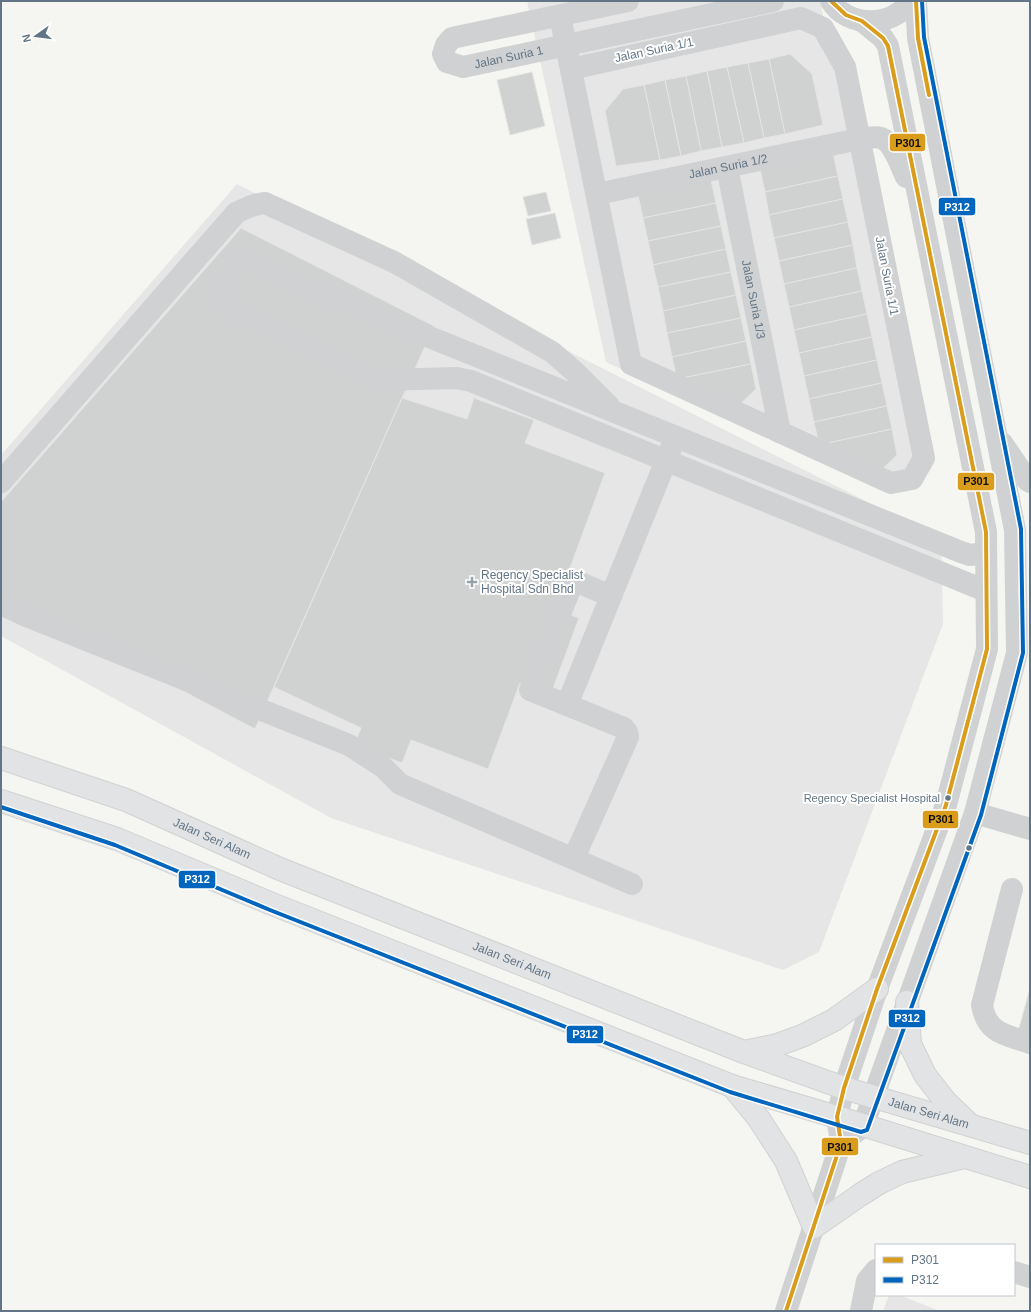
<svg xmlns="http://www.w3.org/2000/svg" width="1031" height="1312" viewBox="0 0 1031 1312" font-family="Arial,sans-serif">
  <rect width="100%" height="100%" fill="#f5f5f2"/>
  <!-- built -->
  <g fill="#e5e6e5">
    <path d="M527 1H820L920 484 889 492 606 362Z"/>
    <path d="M237 184 941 539 943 624 819 952 783 970 331 818 1 636V455Z"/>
    <path d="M889 1295H899L940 1311H883Z"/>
  </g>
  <!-- building -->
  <g fill="#d0d1d1" stroke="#e4e4e2">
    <path d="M790 54 812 74 823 125 785 134 769 59Z"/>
    <path d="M769 59 785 134 764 138 748 63Z"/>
    <path d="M748 63 764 138 744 143 727 67Z"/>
    <path d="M727 67 744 143 722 147 707 71Z"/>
    <path d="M707 71 722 147 701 151 686 76Z"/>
    <path d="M532 72 545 126 510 135 497 80Z"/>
    <path d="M686 76 701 151 681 156 665 80Z"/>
    <path d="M665 80 681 156 660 160 644 85Z"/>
    <path d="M644 85 660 160 616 166 605 111 623 89Z"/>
    <path d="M833 153 838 176 765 192 760 169Z"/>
    <path d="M838 176 843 199 769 215 765 192Z"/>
    <path d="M711 180 716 203 643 218 638 195Z"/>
    <path d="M546 192 551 211 528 216 523 197Z"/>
    <path d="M843 199 848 222 774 238 769 215Z"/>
    <path d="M716 203 721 226 648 241 643 218Z"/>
    <path d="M555 213 561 238 532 245 526 219Z"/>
    <path d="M848 222 853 245 779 261 774 238Z"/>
    <path d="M721 226 726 249 653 265 648 241Z"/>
    <path d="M241 228 434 326 255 729 1 595V502Z"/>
    <path d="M853 245 857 268 784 284 779 261Z"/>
    <path d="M726 249 731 272 658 287 653 265Z"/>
    <path d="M857 268 862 291 789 307 784 284Z"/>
    <path d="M731 272 736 295 663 311 658 287Z"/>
    <path d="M862 291 867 314 794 330 789 307Z"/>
    <path d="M736 295 741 318 667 333 663 311Z"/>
    <path d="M867 314 872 337 799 353 794 330Z"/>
    <path d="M741 318 746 341 672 357 667 333Z"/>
    <path d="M872 337 877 360 804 376 799 353Z"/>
    <path d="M746 341 751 364 677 379 672 357Z"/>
    <path d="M877 360 882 383 809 399 804 376Z"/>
    <path d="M751 364 756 389 737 407 677 379Z"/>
    <path d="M882 383 887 406 814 422 809 399Z"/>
    <path d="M402 398 467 419 474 398 534 420 525 443 605 473 555 609 579 618 551 694 520 683 488 769 411 740 402 763 354 745 361 728 274 687Z"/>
    <path d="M887 406 892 429 819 445 814 422Z"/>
    <path d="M892 429 897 455 878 473 819 445Z"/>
    <path d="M1030 988V1036L1018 1032Z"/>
  </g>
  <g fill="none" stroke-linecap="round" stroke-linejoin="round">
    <!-- major casing -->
    <g stroke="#d0d2d2" stroke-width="24">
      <g id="major">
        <path id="s4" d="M1 758 126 800 280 869 744 1052 844 1088 1030 1143"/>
        <path d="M1 801 117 839 272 904 732 1086 837 1117 1030 1177"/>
        <path d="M907 1002 910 1044 925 1075 946 1102 969 1124"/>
        <path d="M744 1052 777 1045 802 1036 834 1020 877 989"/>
        <path d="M732 1086 759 1119 786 1161 814 1227 860 1195 879 1183 902 1172 964 1157"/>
      </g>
    </g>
    <!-- minor -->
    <g stroke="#d0d1d2" stroke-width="22">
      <path id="s1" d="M628 1 452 38 446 45 443 54 447 62 463 67 773 1"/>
      <path d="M831 1C847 28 894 28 910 1"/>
      <path d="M560 16 631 364 891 483 912 479 924 458 845 67 823 28 801 18 571 69"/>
      <path id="s2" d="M727 167 780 432"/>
      <path id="s3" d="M597 194 859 139C866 138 875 136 881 138 893 142 901 166 906 177"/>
      <path d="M1002 443 1028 481 1030 482"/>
      <path d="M1 482 236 213C246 208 254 204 265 203L394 262 552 352 575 372 609 406"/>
      <path d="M986 553 970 555 961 552 234 258C228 274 217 291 224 308L372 378 380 380 456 378 471 381 986 591"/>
      <path d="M1 604 24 615 349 745 383 767 400 784 632 884"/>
      <path d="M567 705 671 448"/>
      <path d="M975 813 1030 829"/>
      <path d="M574 858 628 737 627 732 624 728 530 690 572 584 580 583 611 596"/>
      <path d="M1012 889 982 1005C987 1034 1006 1035 1030 1043"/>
      <path d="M849 1138 863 1126 975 813 1017 653 1015 530 918 38 916 1"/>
      <path d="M1014 1272 1030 1277"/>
      <path d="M786 1311 841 1143 837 1117 844 1088 877 989 946 805 987 649 986 532 888 46 883 38 862 21"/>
      <path d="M861 1311 867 1281 876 1270"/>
    </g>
    <!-- major -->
    <use href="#major" stroke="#e2e3e4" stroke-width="22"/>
    <!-- bus-1 casing -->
    <g stroke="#fff" stroke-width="7">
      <g id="bus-1">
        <path d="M916 1 918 38 929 95"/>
        <path d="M786 1311 841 1143 837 1117 844 1088 877 989 946 805 987 649 986 532 888 46 883 38 862 21 846 15 831 1"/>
      </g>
    </g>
    <!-- bus-2 casing -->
    <g stroke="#fff" stroke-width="7">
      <path id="bus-2" d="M1 807 115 845 270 910 730 1092 861 1132 867 1130 981 815 1023 653 1021 529 924 37 922 1"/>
    </g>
    <!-- bus-1 -->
    <use href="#bus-1" stroke="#d99c1b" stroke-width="4"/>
    <!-- bus-2 -->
    <use href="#bus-2" stroke="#0065bd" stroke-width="4"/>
  </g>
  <!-- markers -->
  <path fill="#95a2ac" stroke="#fff" stroke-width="1.5" d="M470 576h4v4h4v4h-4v4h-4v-4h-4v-4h4z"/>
  <g fill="#627586" stroke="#fff" stroke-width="1.5">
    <circle cx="948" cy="798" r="3.5"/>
    <circle cx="969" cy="848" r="3.5"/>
  </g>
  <g text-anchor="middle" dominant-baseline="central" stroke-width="4" stroke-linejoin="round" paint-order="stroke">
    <!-- bus labels -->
    <g font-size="11" fill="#627586" stroke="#fff" text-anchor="end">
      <text x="940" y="798">Regency Specialist Hospital</text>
    </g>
    <!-- street labels -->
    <g font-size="12" fill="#627586" stroke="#fff">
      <text transform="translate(654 50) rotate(-12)">Jalan Suria 1/1</text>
      <text stroke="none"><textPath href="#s1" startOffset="271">Jalan Suria 1</textPath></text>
      <text stroke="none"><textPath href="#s3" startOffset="134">Jalan Suria 1/2</textPath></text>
      <text transform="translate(887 276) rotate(79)">Jalan Suria 1/1</text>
      <text stroke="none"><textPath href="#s2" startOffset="135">Jalan Suria 1/3</textPath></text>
      <text stroke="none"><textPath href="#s4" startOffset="226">Jalan Seri Alam</textPath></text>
      <text stroke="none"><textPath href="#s4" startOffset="550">Jalan Seri Alam</textPath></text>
      <text stroke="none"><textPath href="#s4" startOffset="994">Jalan Seri Alam</textPath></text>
    </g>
    <!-- poi labels -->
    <g font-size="12" fill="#627586" stroke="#fff" text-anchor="start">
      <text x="481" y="575">Regency Specialist<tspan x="481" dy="14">Hospital Sdn Bhd</tspan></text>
    </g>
  </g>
  <g stroke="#fff" stroke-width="1.5">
    <rect x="889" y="133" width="37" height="19" rx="4" fill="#d99c1b"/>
    <rect x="938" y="197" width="38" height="19" rx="4" fill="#0065bd"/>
    <rect x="957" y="472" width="38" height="19" rx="4" fill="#d99c1b"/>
    <rect x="922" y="810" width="37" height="19" rx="4" fill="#d99c1b"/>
    <rect x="178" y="870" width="38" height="19" rx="4" fill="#0065bd"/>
    <rect x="888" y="1009" width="38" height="19" rx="4" fill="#0065bd"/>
    <rect x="566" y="1025" width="38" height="19" rx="4" fill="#0065bd"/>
    <rect x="821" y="1137" width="38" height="19" rx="4" fill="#d99c1b"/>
  </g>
  <g font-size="11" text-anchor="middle" font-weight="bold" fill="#fff">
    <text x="957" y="211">P312</text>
    <text x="197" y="883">P312</text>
    <text x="907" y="1022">P312</text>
    <text x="585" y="1038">P312</text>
  </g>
  <g font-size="11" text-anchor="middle" font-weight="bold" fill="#111">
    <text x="908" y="147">P301</text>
    <text x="976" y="485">P301</text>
    <text x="941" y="823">P301</text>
    <text x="840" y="1151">P301</text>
  </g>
  <!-- border -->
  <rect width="1031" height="1312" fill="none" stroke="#627586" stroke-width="4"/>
  <!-- legend -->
  <rect x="875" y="1244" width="140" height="52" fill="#ffffff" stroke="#c0c8cf"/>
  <rect x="883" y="1257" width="20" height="6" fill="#d99c1b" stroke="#c0c8cf"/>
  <text x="911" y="1264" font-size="12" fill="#627586">P301</text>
  <rect x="883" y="1277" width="20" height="6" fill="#0065bd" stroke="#c0c8cf"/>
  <text x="911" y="1284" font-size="12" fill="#627586">P312</text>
  <!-- north arrow -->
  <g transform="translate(36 36) rotate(256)" stroke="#ffffff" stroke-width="3" paint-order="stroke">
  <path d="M0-3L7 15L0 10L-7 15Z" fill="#627586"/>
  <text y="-6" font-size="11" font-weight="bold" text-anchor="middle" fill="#627586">N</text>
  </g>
</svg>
